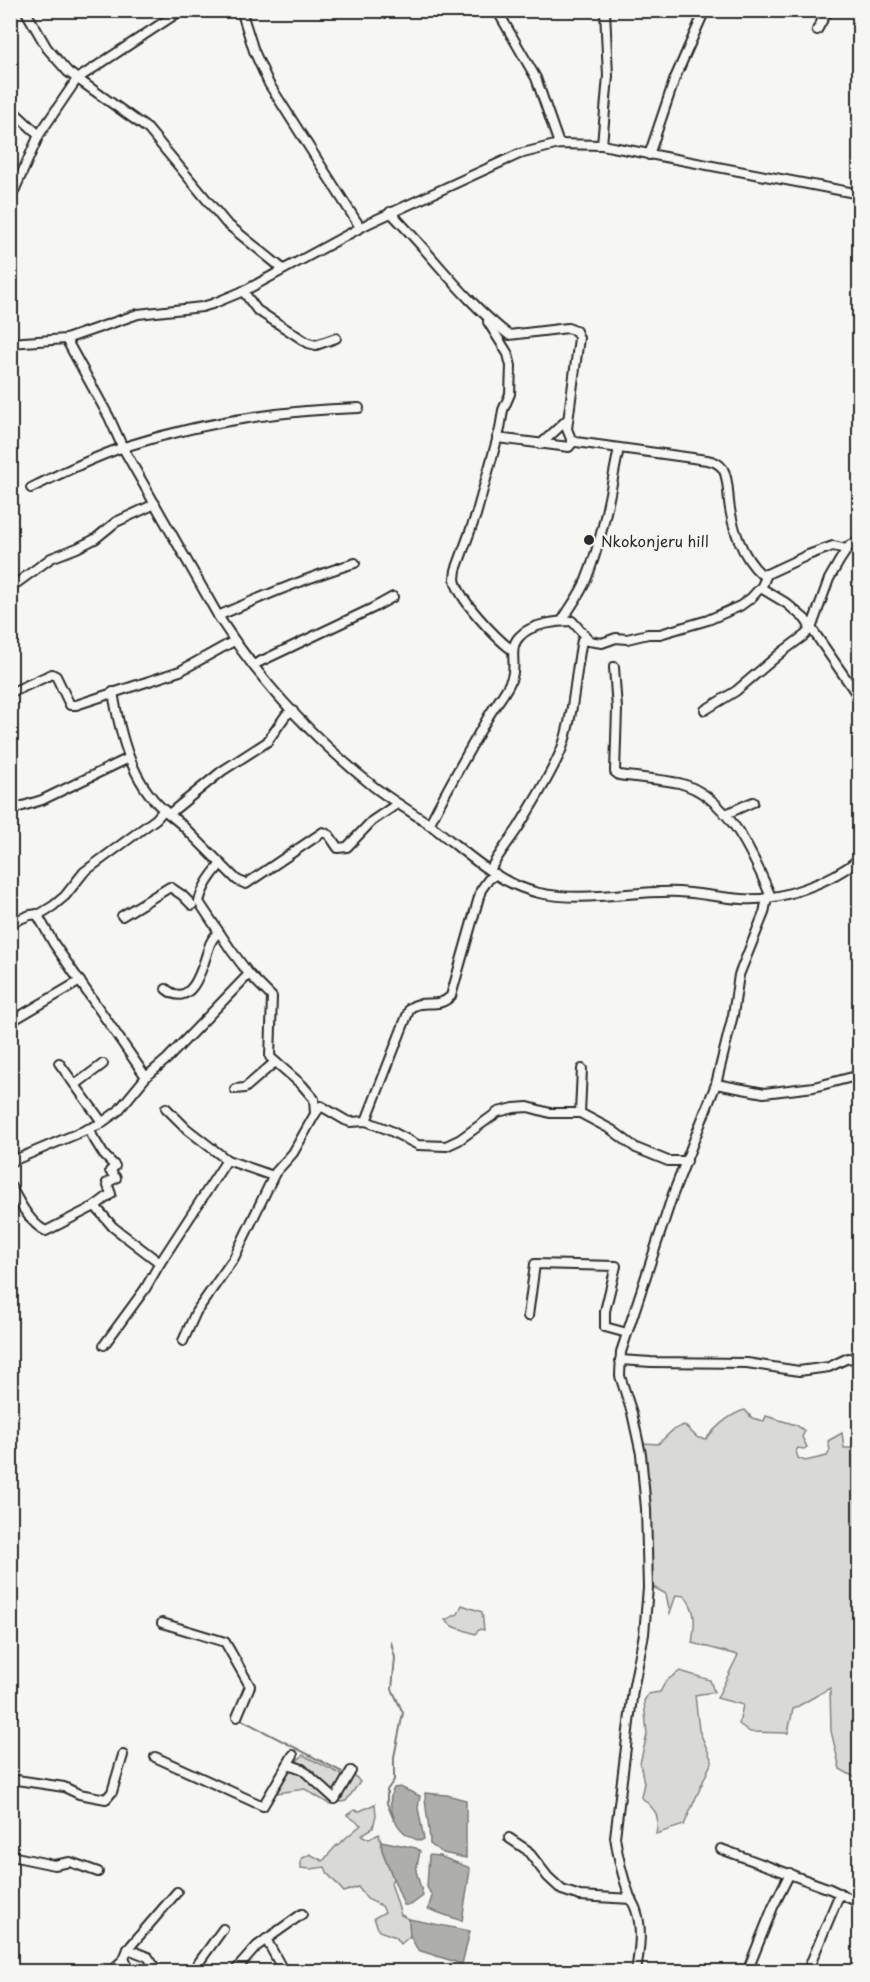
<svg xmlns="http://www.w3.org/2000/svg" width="870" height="1982" viewBox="0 0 870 1982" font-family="'Playpen Sans',sans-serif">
  <rect width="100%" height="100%" fill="#f6f6f2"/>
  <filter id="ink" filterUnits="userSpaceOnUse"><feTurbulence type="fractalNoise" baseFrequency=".0167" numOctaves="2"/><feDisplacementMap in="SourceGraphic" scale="12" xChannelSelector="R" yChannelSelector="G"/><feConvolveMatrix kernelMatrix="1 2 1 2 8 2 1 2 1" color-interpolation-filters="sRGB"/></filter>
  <g filter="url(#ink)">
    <!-- green -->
    <g fill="#d9d9d5" stroke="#828280" stroke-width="1.5">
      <path d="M745 1410 752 1418 764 1421 766 1416 796 1425 805 1431 802 1437 807 1447 804 1449 798 1448 796 1451 798 1458 805 1461 827 1456 830 1450 828 1441 842 1433 844 1448H856L859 1454V1780L840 1769 831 1731 830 1688 793 1709 788 1733 750 1732 739 1724 743 1705 717 1698 738 1655 692 1643C695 1624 697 1612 685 1596L676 1595 670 1613 666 1594 653 1587 648 1478 644 1443 658 1444 673 1430 684 1425 698 1438 706 1439C716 1427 730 1414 745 1410Z"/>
      <path d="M462 1605 482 1612 484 1630 480 1629 475 1634 452 1626 445 1620 458 1614Z"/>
      <path d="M680 1671 710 1680 714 1692 695 1695 699 1730 712 1761 684 1825 656 1834C660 1813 656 1811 641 1797L644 1783 640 1763 647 1735 644 1701 648 1694 660 1692 666 1681Z"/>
      <path d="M303 1755 342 1775 356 1777 360 1782 346 1801 329 1804 305 1789 277 1793 275 1783Z"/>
      <path d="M375 1804 376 1815 373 1828 361 1835 369 1839 379 1834 382 1850 393 1878 391 1883 401 1915 409 1919 410 1936 401 1944 396 1937 379 1931 374 1918 385 1912 382 1906 367 1899 358 1887 344 1892 328 1874 325 1867 311 1869 301 1868V1859L310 1854 323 1861 335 1847 361 1825 347 1815 354 1810 360 1811Z"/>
    </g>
    <!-- water -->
    <g fill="#aeaeab" stroke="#7a7a78" stroke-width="1.5">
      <path d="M400 1787 420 1796 418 1808 424 1839 420 1841C415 1839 410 1837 406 1834 393 1824 386 1801 394 1788Z"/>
      <path d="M425 1793 447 1795 466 1800V1858L443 1853 430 1844C430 1827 425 1810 425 1793Z"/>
      <path d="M381 1841 416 1848 420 1851 416 1871 423 1896 411 1905H404L382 1850Z"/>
      <path d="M429 1855 439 1856 468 1867 470 1870 462 1921 428 1909 432 1896 427 1887Z"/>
      <path d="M409 1919 470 1931 462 1964 418 1950 410 1936Z"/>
    </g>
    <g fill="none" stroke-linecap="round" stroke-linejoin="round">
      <!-- stream -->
      <g stroke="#7a7a78" stroke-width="2">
        <path d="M391 1642 395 1658 392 1689 403 1713 394 1757V1780L387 1790V1803L394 1820"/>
        <path d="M238 1718 342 1772"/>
      </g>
      <!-- street casing -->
      <g stroke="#2b2b2b" stroke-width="12">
        <g id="street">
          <path d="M25 10 47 48 68 72 148 129 226 223 283 269"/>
          <path d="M241 10 254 51 269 84 360 227"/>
          <path d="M497 10 536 78 559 144"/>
          <path d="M817 30 828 10"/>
          <path d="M10 108 39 135"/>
          <path d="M602 145 608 76 605 10"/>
          <path d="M649 155 675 78 705 10"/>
          <path d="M10 200 39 135 77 79 182 10"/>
          <path d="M390 212C431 253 464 301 509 335L568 328 576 331 579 338 567 429 571 439 576 442 707 460C713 461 719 463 723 469 728 477 728 492 729 502 732 527 742 557 761 574H767L808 555 833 546 846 549"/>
          <path d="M243 291 257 310 308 343 316 345 336 338"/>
          <path d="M488 322 508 354 511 366 510 394 503 410 500 429 476 515 456 570C456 571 455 578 455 579 458 599 496 638 512 650"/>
          <path d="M66 339 109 417 123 448 220 619C261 682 314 739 373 786 391 800 410 811 429 824 464 850 495 883 539 893 586 903 632 890 679 892 700 893 721 898 742 899 779 902 832 882 860 858"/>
          <path d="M10 343 66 339 138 314 202 307 212 304 246 290 369 223 519 154 559 144 602 145 860 194"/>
          <path d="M497 438 569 447 574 441"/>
          <path d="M541 444 568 419"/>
          <path d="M31 488C61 473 92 458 124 447 199 423 281 410 359 408"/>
          <path d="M10 588 51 558 77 548 95 539 116 522 155 504"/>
          <path d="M761 588 786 603 805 619 860 699"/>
          <path d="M218 616C263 596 308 577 355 563"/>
          <path d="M562 621C570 607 580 595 586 580 603 538 610 492 619 448"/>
          <path d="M253 665 373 608 393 597"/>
          <path d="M614 667 617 709 615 772 619 775C639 778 660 779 679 783 727 795 753 854 771 897"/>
          <path d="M10 693 52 674 56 676 70 705H76L180 671 234 641"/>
          <path d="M705 710 736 691 782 652 805 635 812 626 829 579 840 560 850 545 860 540"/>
          <path d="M10 810 42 800 129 758"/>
          <path d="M164 810 181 824 237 880 246 884 323 832 329 835 338 848 347 847 372 821 397 804"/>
          <path d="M169 814 222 771 267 742 286 715 293 711"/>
          <path d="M726 814 753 802"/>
          <path d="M429 825C447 789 467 754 487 719 494 706 506 693 511 680 518 665 507 648 520 636 531 624 557 621 572 621L590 641"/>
          <path d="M221 864C211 875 202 887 199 902L231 950 249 974 272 997 270 1057 302 1085 314 1099 315 1114 321 1106 345 1120 350 1122 366 1121 389 1130 418 1145 446 1146 459 1140 498 1112 514 1108 528 1107 550 1113H580L612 1130 636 1148 668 1161H687"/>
          <path d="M490 870C498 855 508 843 518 828 531 807 553 771 562 748 574 714 575 675 582 640L602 643 616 638 627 639 648 634H660L708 620 740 606 751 598 762 586 767 574"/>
          <path d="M37 914 54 944 146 1077"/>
          <path d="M122 916 170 887 182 895 192 905"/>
          <path d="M10 923 30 915 40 914 53 906 65 896 84 872 156 819 164 810C131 781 120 734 113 692"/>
          <path d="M166 989C194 1012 204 960 210 944 212 939 215 936 218 932"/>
          <path d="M10 1022 80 981"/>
          <path d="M59 1063 102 1122"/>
          <path d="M716 1084 764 1093 814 1087 860 1075"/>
          <path d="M75 1085 103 1064"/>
          <path d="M235 1089 245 1088 275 1062"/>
          <path d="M166 1108 187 1129 227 1160 273 1176"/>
          <path d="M580 1113 582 1069"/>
          <path d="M366 1121 410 1008C424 998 437 1010 451 996L481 890 488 880 496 874"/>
          <path d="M10 1162 100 1124 118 1111 146 1077 167 1059 249 974"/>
          <path d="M10 1185C18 1200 30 1224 46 1231L95 1206 111 1194 107 1183 116 1178 110 1171 115 1166 104 1155 88 1129"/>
          <path d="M95 1206 113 1227 160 1263"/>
          <path d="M859 1246 860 1247"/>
          <path d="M528 1316 535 1264 616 1266 605 1311V1327L627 1333"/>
          <path d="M183 1341 196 1312 234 1258 275 1173 293 1153 315 1114"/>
          <path d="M104 1345 145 1289 160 1263 227 1160"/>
          <path d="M620 1360 651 1362 747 1363 799 1371 829 1367 848 1358 860 1360"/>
          <path d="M162 1623 225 1642 250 1686 237 1717"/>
          <path d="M155 1757 263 1806 293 1755"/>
          <path d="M288 1764 302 1769 335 1799 351 1771"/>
          <path d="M10 1779 64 1787 79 1794 106 1799 112 1792 123 1755"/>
          <path d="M509 1838 527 1850 548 1877 562 1890 580 1896 631 1899"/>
          <path d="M721 1849 830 1889 860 1903"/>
          <path d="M10 1855 12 1853 16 1857 54 1865 70 1862 98 1872"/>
          <path d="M266 1939 284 1972"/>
          <path d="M128 1949 148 1957 158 1972"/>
          <path d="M110 1972 124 1959"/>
          <path d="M131 1972 124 1959 128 1949 177 1892"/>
          <path d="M192 1972 223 1929"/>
          <path d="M234 1972 257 1946 302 1914"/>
          <path d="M636 1972C639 1952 643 1929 636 1910 635 1906 632 1902 630 1897 623 1878 618 1858 615 1837L633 1690 644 1634 648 1588 646 1509 641 1454 632 1413 620 1376 621 1352 673 1194 716 1084 733 1015 739 975 764 913 767 898"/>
          <path d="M747 1972 773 1907 790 1873"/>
          <path d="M807 1972 840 1893"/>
        </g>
      </g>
      <!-- street -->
      <use href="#street" stroke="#f6f6f2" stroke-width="8"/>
    </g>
  </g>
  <!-- markers -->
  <circle fill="#2b2b2b" stroke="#f6f6f2" stroke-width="2" cx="589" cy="540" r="6"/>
  <g text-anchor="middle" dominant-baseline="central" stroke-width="4.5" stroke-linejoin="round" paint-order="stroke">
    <!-- poi labels -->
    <g font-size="15" fill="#2b2b2b" stroke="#f6f6f2" text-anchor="start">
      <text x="601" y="540">Nkokonjeru hill</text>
    </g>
  </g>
  <!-- margin -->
  <rect width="870" height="1982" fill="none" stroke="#f6f6f2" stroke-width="36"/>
  <rect x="18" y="18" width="834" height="1946" fill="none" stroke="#2b2b2b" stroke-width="2" filter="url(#ink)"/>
</svg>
